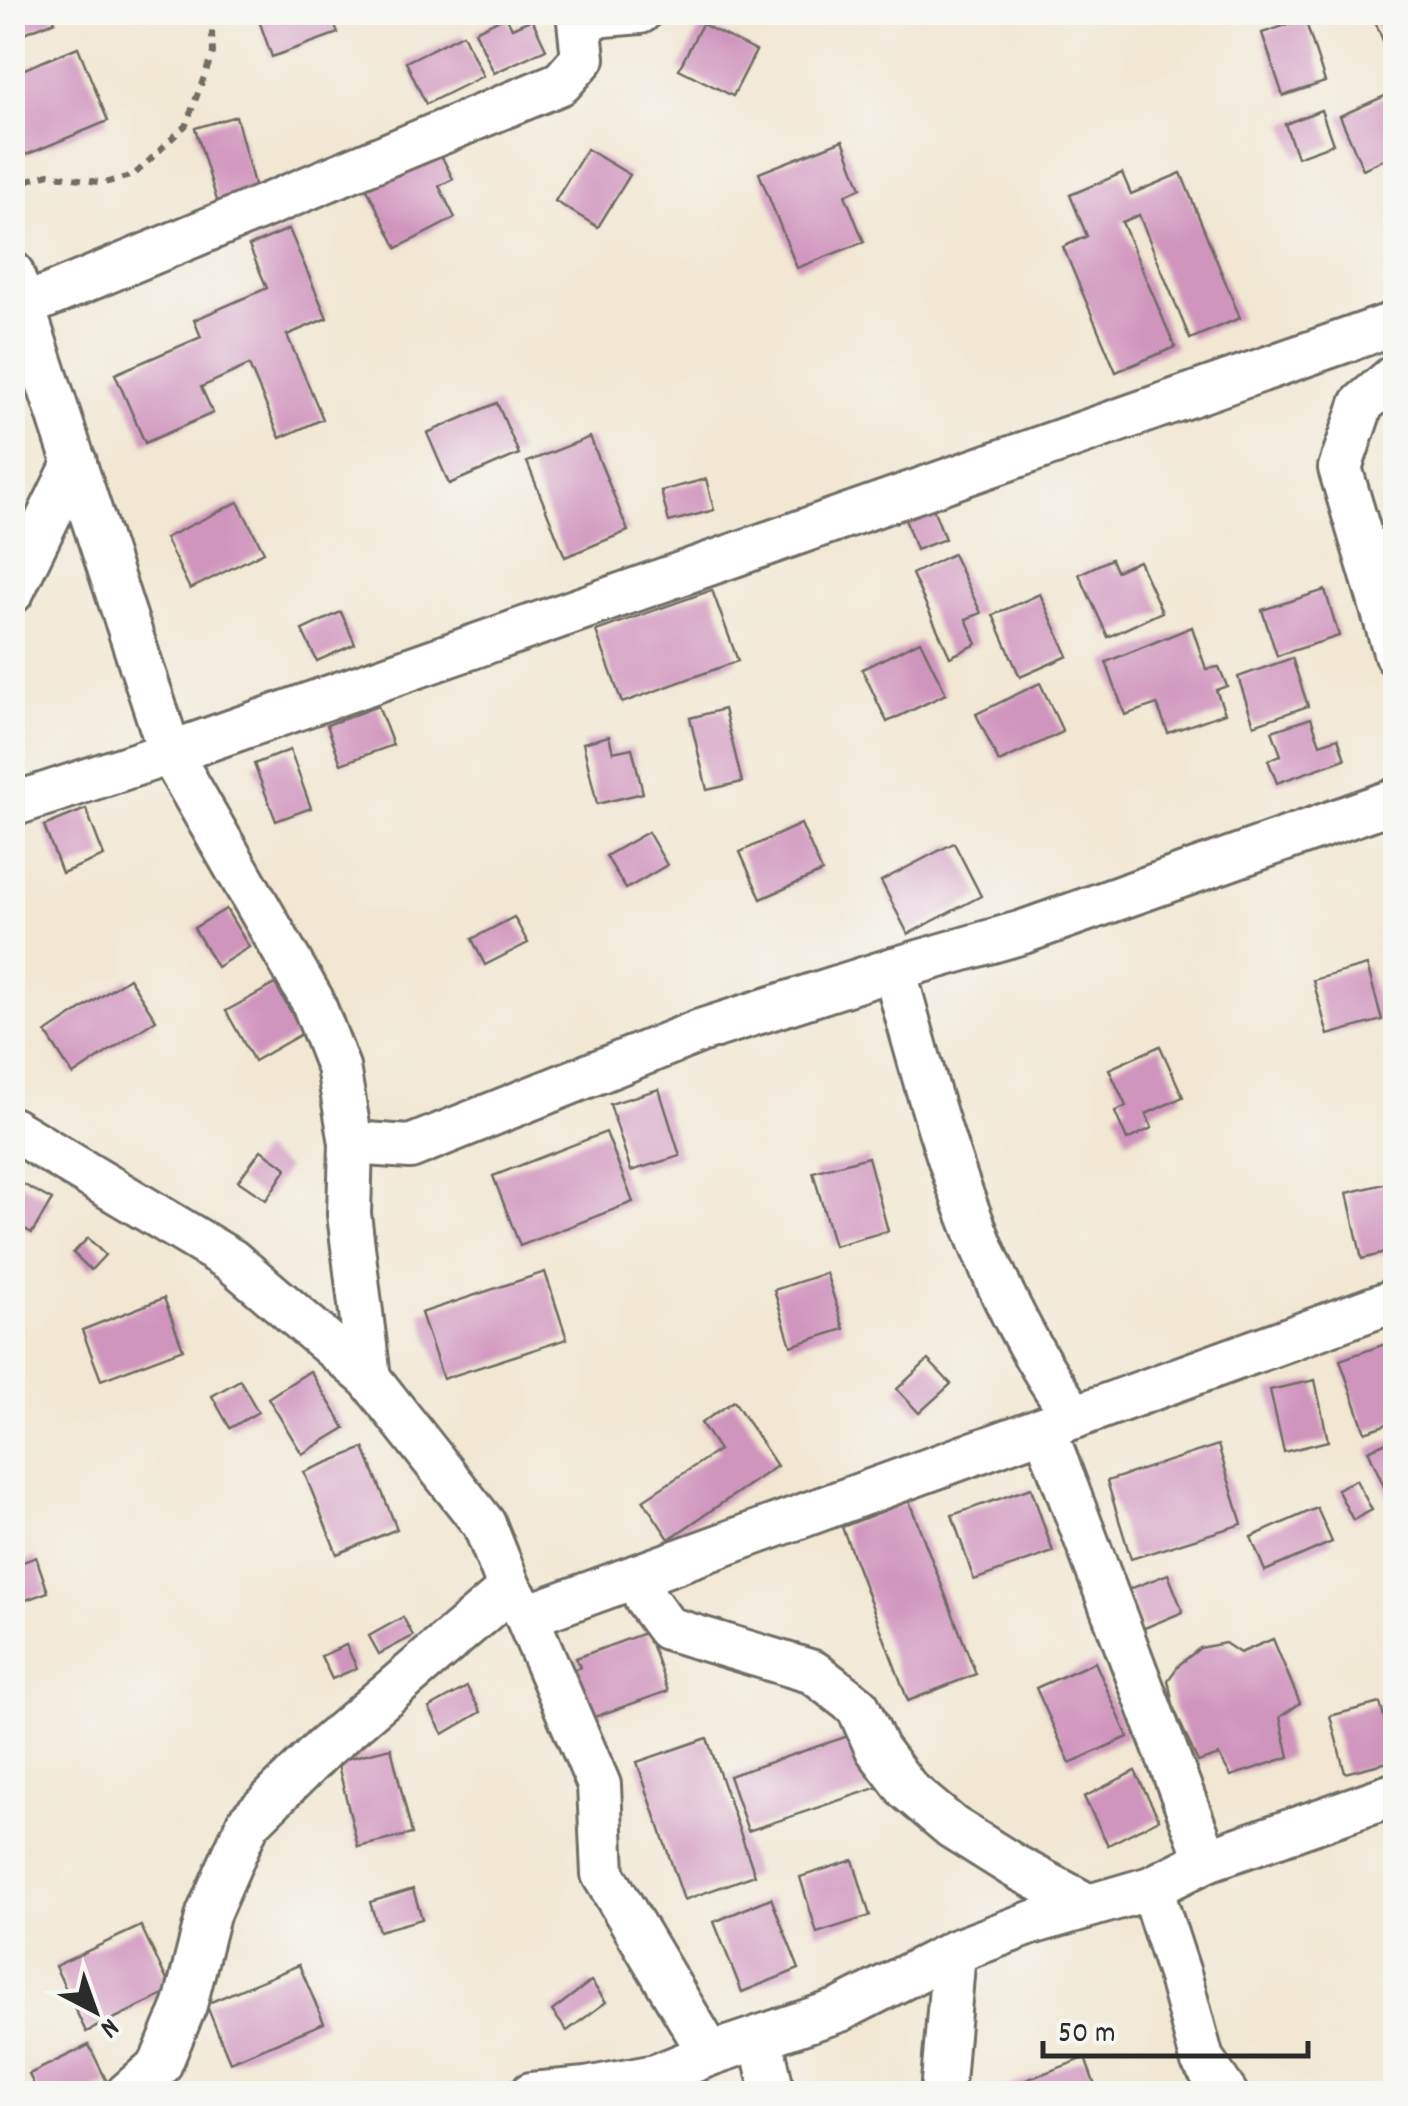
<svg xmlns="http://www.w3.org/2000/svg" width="1408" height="2106" viewBox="0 0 1408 2106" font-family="Dekko,sans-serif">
  <rect width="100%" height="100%" fill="#f6f6f2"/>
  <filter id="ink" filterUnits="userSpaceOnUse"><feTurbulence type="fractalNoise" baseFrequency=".01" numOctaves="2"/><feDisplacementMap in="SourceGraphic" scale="20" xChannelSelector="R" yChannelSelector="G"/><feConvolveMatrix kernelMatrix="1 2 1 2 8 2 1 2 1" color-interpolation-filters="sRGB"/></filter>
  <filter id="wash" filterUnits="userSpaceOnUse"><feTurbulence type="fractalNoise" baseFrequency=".0048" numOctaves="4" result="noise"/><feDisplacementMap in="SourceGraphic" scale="40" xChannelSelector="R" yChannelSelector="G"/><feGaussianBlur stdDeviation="2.25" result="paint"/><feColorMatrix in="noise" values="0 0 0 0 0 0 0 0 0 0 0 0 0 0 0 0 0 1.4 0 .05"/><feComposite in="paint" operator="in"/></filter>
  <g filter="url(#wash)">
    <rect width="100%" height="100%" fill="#f1e7d2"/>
    <g id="blocks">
      <!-- building -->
      <g fill="#d095bd">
        <path d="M12 12H52L55 21 12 38Z"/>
        <path d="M256 12H330L338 33 272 57Z"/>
        <path d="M1375 12H1396V52L1389 55 1372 14Z"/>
        <path d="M506 16 512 28 532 19 546 49 494 73 475 31Z"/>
        <path d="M1305 19 1325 82 1283 96 1262 33Z"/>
        <path d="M702 24 756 51 733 96 679 69Z"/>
        <path d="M463 34 483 76 426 104 406 62Z"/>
        <path d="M78 47 108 121 26 155 12 124V74Z"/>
        <path d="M1396 91V154L1363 169 1340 116Z"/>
        <path d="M1321 110 1333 144 1297 157 1285 124Z"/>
        <path d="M236 116 257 196 219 207 195 128Z"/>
        <path d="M843 140 861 188 845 195 864 242 797 268 759 173Z"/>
        <path d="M436 145 453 179 439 186 455 218 397 248 364 183Z"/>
        <path d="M587 149 630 175 598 227 555 201Z"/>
        <path d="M1122 173 1131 194 1181 173 1240 318 1190 339 1139 215 1122 222 1175 347 1116 372 1063 247 1087 236 1070 195Z"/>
        <path d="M289 229 327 318 287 335 323 419 280 438 249 365 201 387 213 413 145 443 115 374 201 337 194 320 267 288 249 246Z"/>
        <path d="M497 403 519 454 449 484 427 433Z"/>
        <path d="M590 437 628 531 565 557 527 462Z"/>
        <path d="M706 479 714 510 669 522 661 491Z"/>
        <path d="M12 492 29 534 12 541Z"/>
        <path d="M238 502 264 552 190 589 165 538Z"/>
        <path d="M933 508 945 539 916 550 905 519Z"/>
        <path d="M953 554 981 613 966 619 977 644 950 657 912 574Z"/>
        <path d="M1111 559 1116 571 1139 561 1162 612 1108 637 1079 574Z"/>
        <path d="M712 590 738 661 622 703 596 631Z"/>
        <path d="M1325 590 1339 636 1277 656 1262 610Z"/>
        <path d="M1040 594 1068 656 1020 677 993 615Z"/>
        <path d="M341 612 355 644 317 661 302 630Z"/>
        <path d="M1192 627 1206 669 1219 667 1227 686 1216 690 1225 713 1168 733 1157 704 1125 715 1106 662Z"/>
        <path d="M920 641 946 694 887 722 862 669Z"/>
        <path d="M1292 658 1308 706 1254 725 1238 677Z"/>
        <path d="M1040 683 1063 732 999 762 976 714Z"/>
        <path d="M378 706 393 745 341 764 327 725Z"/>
        <path d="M724 709 742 782 707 790 690 718Z"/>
        <path d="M1311 718 1320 744 1338 738 1345 759 1277 783 1268 760 1281 755 1272 731Z"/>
        <path d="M609 736 613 752 632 748 643 793 597 804 583 743Z"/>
        <path d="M290 750 311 808 276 821 254 764Z"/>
        <path d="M86 809 104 856 62 873 44 826Z"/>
        <path d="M801 824 822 872 761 899 740 852Z"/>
        <path d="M648 832 667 865 626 889 606 856Z"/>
        <path d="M954 843 981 896 908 934 881 881Z"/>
        <path d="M226 909 249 947 217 967 194 928Z"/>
        <path d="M514 917 528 943 485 965 472 939Z"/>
        <path d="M1367 965 1382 1020 1328 1035 1313 980Z"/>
        <path d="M129 978 156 1020 73 1075 46 1033Z"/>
        <path d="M275 984 303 1033 254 1061 226 1011Z"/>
        <path d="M1160 1046 1183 1097 1146 1114 1152 1128 1127 1140 1115 1112 1126 1106 1109 1069Z"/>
        <path d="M659 1089 680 1156 631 1171 610 1104Z"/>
        <path d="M606 1132 633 1202 520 1246 493 1176Z"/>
        <path d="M261 1150 287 1168 266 1200 238 1181Z"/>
        <path d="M868 1157 888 1231 834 1246 813 1172Z"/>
        <path d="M1396 1181V1250L1362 1259 1347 1193Z"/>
        <path d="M19 1182 52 1200 32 1233 12 1222V1194Z"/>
        <path d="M88 1238 105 1255 91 1270 73 1253Z"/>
        <path d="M545 1272 567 1339 443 1379 421 1313Z"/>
        <path d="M826 1273 844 1329 791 1346 774 1290Z"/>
        <path d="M164 1298 183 1349 101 1380 82 1330Z"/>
        <path d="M1388 1343 1396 1363V1421L1365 1432 1340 1360Z"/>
        <path d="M928 1360 951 1384 919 1413 897 1389Z"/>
        <path d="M310 1371 345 1428 302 1454 268 1398Z"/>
        <path d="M240 1380 258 1412 230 1428 212 1396Z"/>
        <path d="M1315 1380 1328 1441 1284 1452 1270 1390Z"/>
        <path d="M734 1401 777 1466 669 1539 643 1500 719 1450 701 1423Z"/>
        <path d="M1396 1438V1514L1368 1450Z"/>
        <path d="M1218 1445 1242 1524 1131 1559 1107 1481Z"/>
        <path d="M364 1448 397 1529 337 1554 304 1472Z"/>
        <path d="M1356 1480 1372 1510 1353 1520 1337 1489Z"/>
        <path d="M1031 1488 1053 1552 974 1580 952 1515Z"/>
        <path d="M909 1501 976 1674 908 1701 842 1527Z"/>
        <path d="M1317 1508 1332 1542 1265 1571 1251 1537Z"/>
        <path d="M36 1557 48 1592 12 1605V1566Z"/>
        <path d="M1168 1574 1183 1612 1142 1629 1127 1590Z"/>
        <path d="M403 1617 413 1636 379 1654 369 1636Z"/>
        <path d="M647 1632 668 1691 583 1721 566 1673 580 1667 576 1658Z"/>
        <path d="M1273 1639 1300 1703 1280 1717 1289 1757 1231 1776 1219 1755 1198 1762 1174 1709 1168 1680 1180 1664 1200 1648 1225 1643 1240 1653Z"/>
        <path d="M346 1645 357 1668 332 1679 321 1656Z"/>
        <path d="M1095 1662 1128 1737 1070 1763 1036 1688Z"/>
        <path d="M467 1687 481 1712 443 1734 429 1708Z"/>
        <path d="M1380 1703 1396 1760 1345 1773 1330 1716Z"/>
        <path d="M860 1732 879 1787 748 1831 729 1776Z"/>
        <path d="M707 1738 755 1875 684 1900 637 1762Z"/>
        <path d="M391 1748 412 1834 358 1847 337 1761Z"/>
        <path d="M1135 1771 1159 1819 1108 1845 1084 1797Z"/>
        <path d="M853 1860 870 1916 817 1933 800 1877Z"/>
        <path d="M413 1889 422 1919 379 1931 370 1902Z"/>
        <path d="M771 1898 799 1969 742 1992 714 1922Z"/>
        <path d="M141 1926 172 1991 86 2032 55 1966Z"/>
        <path d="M299 1965 324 2023 230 2062 206 2004Z"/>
        <path d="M591 1981 606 2002 567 2031 552 2011Z"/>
        <path d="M89 2045 108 2084 88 2094H38L29 2074Z"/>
        <path d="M1085 2058 1098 2094H1009L1007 2087Z"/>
      </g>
    </g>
  </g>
  <g filter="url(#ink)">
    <use href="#blocks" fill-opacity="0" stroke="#706d65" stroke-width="2.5"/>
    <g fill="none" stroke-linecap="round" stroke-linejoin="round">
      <!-- minor casing -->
      <g stroke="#706d65" stroke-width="48">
        <g id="minor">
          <path d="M581 17 640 12"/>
          <path d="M12 273 170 753 12 805"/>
          <path d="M12 311 561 83 583 58 578 12"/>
          <path d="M1396 375 1362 404 1340 468 1396 655"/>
          <path d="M12 592 75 462"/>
          <path d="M894 969C937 1126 978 1283 1075 1417"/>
          <path d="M12 1129 231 1260 369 1378 484 1524 510 1589 523 1608 538 1612 1396 1300"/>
          <path d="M351 1143 410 1147 700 1031 894 969 1023 932 1396 800"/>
          <path d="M369 1378 349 1214 351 1143 338 1067 312 1000 170 753 1396 323"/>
          <path d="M637 1576 647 1601 667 1628 813 1672 858 1707 877 1749 908 1790 952 1827 1014 1866 1087 1905"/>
          <path d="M523 1608 599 1785 603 1874 710 2054"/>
          <path d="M1207 1860 1396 1794"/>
          <path d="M1151 1888 1180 1977 1202 2059 1226 2094"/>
          <path d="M761 2039 773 2094"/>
          <path d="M127 2094 160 2065 185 2005 208 1914 248 1823 322 1750 510 1589"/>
          <path d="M531 2094 586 2089 656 2076 710 2054 840 2010 954 1952 1031 1923 1151 1888 1207 1860 1044 1428"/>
          <path d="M942 2094 954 1952"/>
        </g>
      </g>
      <!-- path -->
      <path stroke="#706d65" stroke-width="6" stroke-dasharray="8 8" stroke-linecap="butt" d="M12 185 49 174 104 183 134 175 186 125 213 53 211 12"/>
      <!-- minor -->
      <use href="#minor" stroke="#fff" stroke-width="42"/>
    </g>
  </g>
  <!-- margin -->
  <rect width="1408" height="2106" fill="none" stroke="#f6f6f2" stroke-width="50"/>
  <!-- north arrow -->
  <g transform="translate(95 2011) rotate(139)" stroke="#f6f6f2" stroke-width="8" paint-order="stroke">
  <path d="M0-8L18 38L0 25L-18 38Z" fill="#2b2b2b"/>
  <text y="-15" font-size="28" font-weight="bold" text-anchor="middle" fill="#2b2b2b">N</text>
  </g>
  <!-- scale -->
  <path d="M1043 2041v15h265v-15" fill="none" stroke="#2b2b2b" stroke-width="5"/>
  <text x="1058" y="2041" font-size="30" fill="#2b2b2b" stroke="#f6f6f2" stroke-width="8" paint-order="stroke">50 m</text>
</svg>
